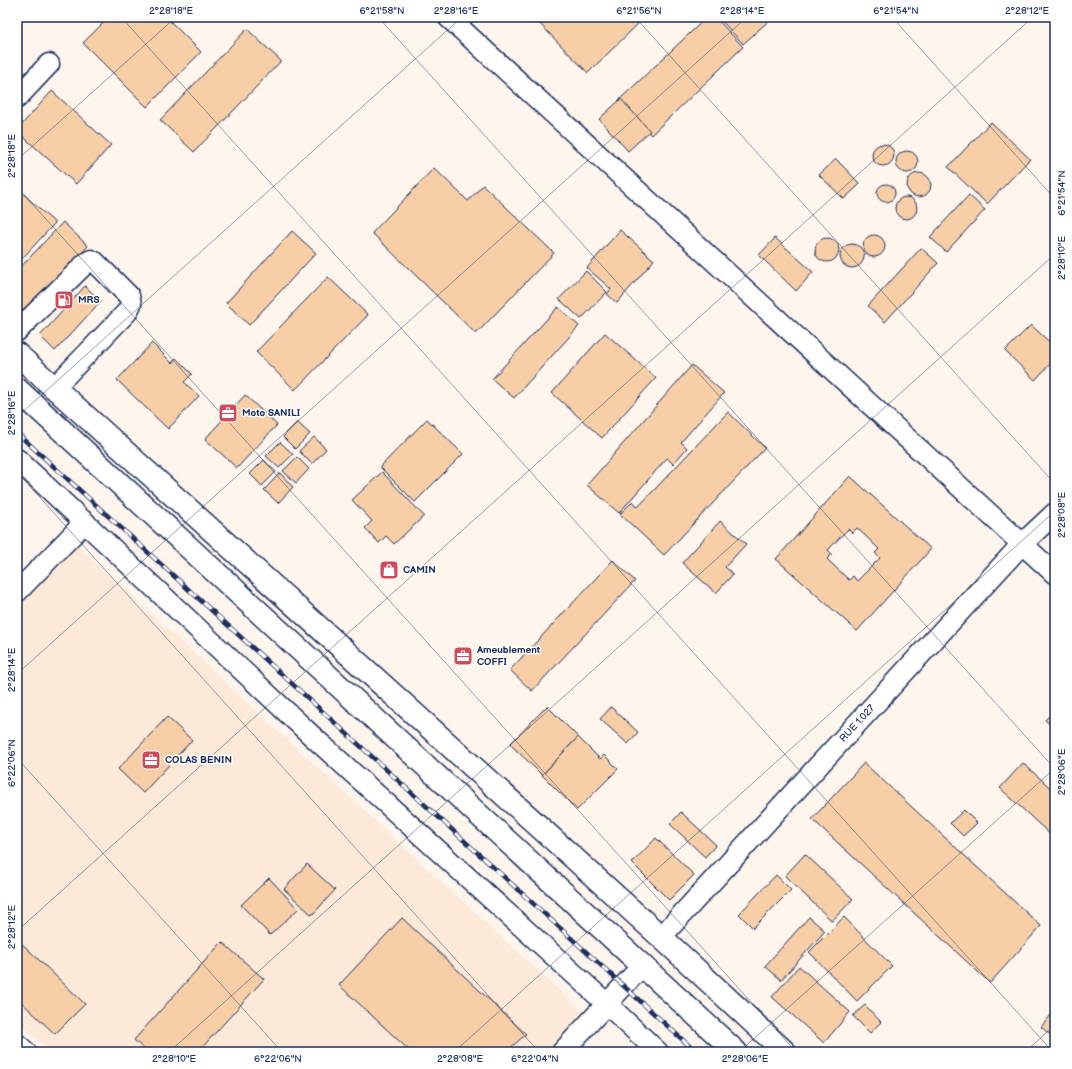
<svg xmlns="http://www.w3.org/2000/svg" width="1072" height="1069" viewBox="0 0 1072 1069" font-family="'Balsamiq Sans',sans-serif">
  <rect width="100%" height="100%" fill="#fef5ed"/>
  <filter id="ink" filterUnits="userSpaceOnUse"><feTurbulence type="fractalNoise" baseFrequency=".025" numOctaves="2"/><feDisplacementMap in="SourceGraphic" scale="8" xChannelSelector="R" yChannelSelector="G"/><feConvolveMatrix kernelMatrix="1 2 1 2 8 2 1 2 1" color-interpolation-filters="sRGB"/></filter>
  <g filter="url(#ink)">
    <!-- built -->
    <path fill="#fce9d8" d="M75 544 587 1016 554 1052H51L17 1020V607Z"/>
    <!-- building -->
    <g fill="#f8cea7" stroke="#1b2f5e" fill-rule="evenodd">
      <path d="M109 17H166L201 52 147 107 83 43Z"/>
      <path d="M537 17H645L588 73 535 19Z"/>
      <path d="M707 17H715L743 47 651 135 618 101Z"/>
      <path d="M718 17H773L743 44Z"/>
      <path d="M247 29 281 61 194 152 160 120Z"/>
      <path d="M52 91 111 145 76 184 17 131V130Z"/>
      <path d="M621 99 650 131 628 151 599 119Z"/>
      <path d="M991 122 1030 159 987 204 948 167Z"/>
      <circle cx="883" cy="155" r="11"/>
      <circle cx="907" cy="162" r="11"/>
      <path d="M836 159 860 184 844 199 819 175Z"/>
      <path d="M434 168 468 201 483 185 554 253 476 334 372 233Z"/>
      <circle cx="919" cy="185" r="12"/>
      <circle cx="886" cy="193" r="9"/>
      <path d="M17 188 55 223 17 264Z"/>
      <path d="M969 195 985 210 946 252 930 237Z"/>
      <circle cx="906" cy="208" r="11"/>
      <path d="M63 222 88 246 23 316 17 310V271Z"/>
      <path d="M620 230 654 260 617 303 607 294 611 289 587 268Z"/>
      <path d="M292 231 316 253 249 325 226 303Z"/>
      <circle cx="874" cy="246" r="11"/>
      <circle cx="827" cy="250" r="12"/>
      <path d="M775 238 813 272 796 291 759 255Z"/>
      <circle cx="852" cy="256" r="12"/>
      <path d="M921 248 938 263 885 322 868 306Z"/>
      <path d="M586 271 607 292 581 319 559 299Z"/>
      <path d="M328 277 368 315 295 390 256 352Z"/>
      <path d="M85 286 101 301 55 351 40 336Z"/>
      <path d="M558 307 579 326 514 398 492 379Z"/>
      <path d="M1031 325 1055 347V359L1035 380 1005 351Z"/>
      <path d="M605 333 656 378 602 438 552 393Z"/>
      <path d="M152 343 172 363 176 358 192 374 184 382 199 396 168 429 117 380Z"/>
      <path d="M692 365 724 393 681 442 687 448 673 464 667 458 619 513 587 485Z"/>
      <path d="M245 395 277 425 237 468 205 439Z"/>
      <path d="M728 412 765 448 664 555 620 514 633 501 638 507Z"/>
      <path d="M427 419 463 454 415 502 380 467Z"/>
      <path d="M297 422 310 434 295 449 283 437Z"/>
      <path d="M314 437 326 449 312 464 299 451Z"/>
      <path d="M280 442 293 454 279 468 266 456Z"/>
      <path d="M297 457 309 469 296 483 283 471Z"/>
      <path d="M264 460 276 472 262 486 250 474Z"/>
      <path d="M382 472 424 516 394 544 386 536 379 543 365 528 372 521 352 500Z"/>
      <path d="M280 473 293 487 278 503 264 490Z"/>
      <path d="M850 476 931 549 857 631 776 559ZM857 528 879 549 875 553 880 558 857 581 853 576 849 580 827 559 832 554 828 550 848 529 852 533Z"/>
      <path d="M720 521 746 544 725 567 733 574 716 593 682 563Z"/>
      <path d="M613 560 635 581 532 691 510 670Z"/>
      <path d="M547 706 578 737 542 775 510 744Z"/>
      <path d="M611 707 638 732 628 744 600 719Z"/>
      <path d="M1055 710V729L1045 720Z"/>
      <path d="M167 717 192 740 143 793 118 769Z"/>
      <path d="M578 737 600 759 604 755 618 769 577 810 542 775Z"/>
      <path d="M864 763 1041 926 990 983 812 819Z"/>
      <path d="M1023 763 1055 792V839L1000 788Z"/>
      <path d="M964 810 977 823 963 836 950 823Z"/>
      <path d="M681 812 716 845 705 857 670 824Z"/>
      <path d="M656 838 694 875 669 900 632 863Z"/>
      <path d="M805 854 853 899 832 921 785 876Z"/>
      <path d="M307 864 335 890 312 915 284 889Z"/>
      <path d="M776 875 791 890 753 928 739 914Z"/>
      <path d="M269 878 298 909 270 935 241 905Z"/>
      <path d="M809 917 825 931 781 980 765 966Z"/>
      <path d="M844 917 892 966 857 1001 809 952Z"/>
      <path d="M402 918 526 1034 506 1052H411L339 985Z"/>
      <path d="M17 939 85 1004 55 1034 17 998Z"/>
      <path d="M222 942 264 979 198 1052H147L134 1040Z"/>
      <path d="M799 966 850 1012 824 1043 772 997Z"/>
      <path d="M865 1005 881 1022 870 1033 853 1016Z"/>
      <path d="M1055 1010V1039L1041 1027Z"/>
    </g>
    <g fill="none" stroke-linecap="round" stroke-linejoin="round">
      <!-- minor casing -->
      <g stroke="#1b2f5e" stroke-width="23">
        <g id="minor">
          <path d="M448 17 1055 574"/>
          <path d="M17 98 49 64"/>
          <path d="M17 331 86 263 91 260 95 262 129 296 131 304 127 312 54 388"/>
          <path d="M17 459 311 735 607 1004 658 1052"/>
          <path d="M17 592 85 522"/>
          <path id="s1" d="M661 937 1022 544 1055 513"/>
          <path d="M17 1044 26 1052"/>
          <path d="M562 1052 642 966"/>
        </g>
      </g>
      <!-- highway casing -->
      <g stroke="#1b2f5e" stroke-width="25">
        <g id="highway">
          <path d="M17 354 661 937 785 1052"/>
          <path d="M17 389 736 1052"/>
        </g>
      </g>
      <!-- minor -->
      <use href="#minor" stroke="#fff" stroke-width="20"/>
      <!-- highway -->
      <use href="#highway" stroke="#fff" stroke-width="22"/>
      <!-- rail casing -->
      <g stroke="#1b2f5e" stroke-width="4.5">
        <path id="rail" d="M17 433 696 1052"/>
      </g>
      <!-- rail -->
      <use href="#rail" stroke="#fff" stroke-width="3" stroke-dasharray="9" stroke-linecap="butt"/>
    </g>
  </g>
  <!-- ticks -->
  <path fill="none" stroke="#1b2f5e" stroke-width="1" stroke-opacity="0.45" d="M121 17 1053 1052M378 17 1055 769M635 17 1055 484M892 17 1055 199M17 160 176 17M17 187 796 1052M17 417 462 17M17 472 539 1052M17 674 747 17M17 758 282 1052M17 931 1033 17M17 1043 25 1052M169 1052 1055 254M454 1052 1055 511M739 1052 1055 768M1025 1052 1055 1025"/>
  <!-- icons -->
  <defs>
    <g id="fuel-square" transform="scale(1)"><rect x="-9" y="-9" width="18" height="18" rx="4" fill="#d1495b" stroke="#fff"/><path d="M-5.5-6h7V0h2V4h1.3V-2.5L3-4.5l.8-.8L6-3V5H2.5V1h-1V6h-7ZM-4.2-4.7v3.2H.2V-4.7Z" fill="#fff"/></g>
    <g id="office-square" transform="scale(1)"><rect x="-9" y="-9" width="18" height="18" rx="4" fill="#d1495b" stroke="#fff"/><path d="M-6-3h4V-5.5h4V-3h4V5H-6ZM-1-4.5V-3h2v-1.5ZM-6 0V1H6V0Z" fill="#fff"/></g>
    <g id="shop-square" transform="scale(1)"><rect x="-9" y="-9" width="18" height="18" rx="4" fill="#d1495b" stroke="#fff"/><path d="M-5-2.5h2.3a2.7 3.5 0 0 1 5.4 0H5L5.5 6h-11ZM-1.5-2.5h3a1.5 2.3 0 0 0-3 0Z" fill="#fff"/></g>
  </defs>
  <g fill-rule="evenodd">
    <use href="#fuel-square" x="64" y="300"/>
    <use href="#office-square" x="228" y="413"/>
    <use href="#shop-square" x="389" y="570"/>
    <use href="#office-square" x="463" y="656"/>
    <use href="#office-square" x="151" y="760"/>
  </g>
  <g text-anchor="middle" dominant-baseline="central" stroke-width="3" stroke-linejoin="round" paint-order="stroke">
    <!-- poi labels -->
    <g font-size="10" font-weight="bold" fill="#1b2f5e" stroke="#fff" text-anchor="start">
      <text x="78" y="300">MRS</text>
      <text x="242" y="413">Moto SANILI</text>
      <text x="403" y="570">CAMIN</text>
      <text x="477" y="650">Ameublement<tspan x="477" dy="12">COFFI</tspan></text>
      <text x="165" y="760">COLAS BENIN</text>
    </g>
    <!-- street labels -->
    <g font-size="10" fill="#1b2f5e" stroke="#fff">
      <text stroke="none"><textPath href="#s1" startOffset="290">RUE 1.027</textPath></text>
    </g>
  </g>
  <!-- margin -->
  <rect width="1072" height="1069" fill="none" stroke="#fff" stroke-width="44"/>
  <rect x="22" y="22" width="1028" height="1025" fill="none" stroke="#1b2f5e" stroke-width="1.5"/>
  <g font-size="10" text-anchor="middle" fill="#1b2f5e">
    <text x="171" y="14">2°28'18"E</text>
    <text x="382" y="14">6°21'58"N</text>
    <text x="456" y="14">2°28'16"E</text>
    <text x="639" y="14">6°21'56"N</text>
    <text x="742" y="14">2°28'14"E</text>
    <text x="896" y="14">6°21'54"N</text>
    <text x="1027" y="14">2°28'12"E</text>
    <text transform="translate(11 156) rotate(-90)" y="4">2°28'18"E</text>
    <text transform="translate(1061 193) rotate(-90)" y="4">6°21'54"N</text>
    <text transform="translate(1061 258) rotate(-90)" y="4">2°28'10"E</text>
    <text transform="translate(11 413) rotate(-90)" y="4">2°28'16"E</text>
    <text transform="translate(1061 515) rotate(-90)" y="4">2°28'08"E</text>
    <text transform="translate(11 670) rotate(-90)" y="4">2°28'14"E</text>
    <text transform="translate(11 763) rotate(-90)" y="4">6°22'06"N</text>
    <text transform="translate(1061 772) rotate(-90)" y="4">2°28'06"E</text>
    <text transform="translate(11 927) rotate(-90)" y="4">2°28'12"E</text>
    <text x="174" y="1062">2°28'10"E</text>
    <text x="278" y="1062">6°22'06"N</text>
    <text x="460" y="1062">2°28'08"E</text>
    <text x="535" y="1062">6°22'04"N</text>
    <text x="745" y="1062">2°28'06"E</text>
  </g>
</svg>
